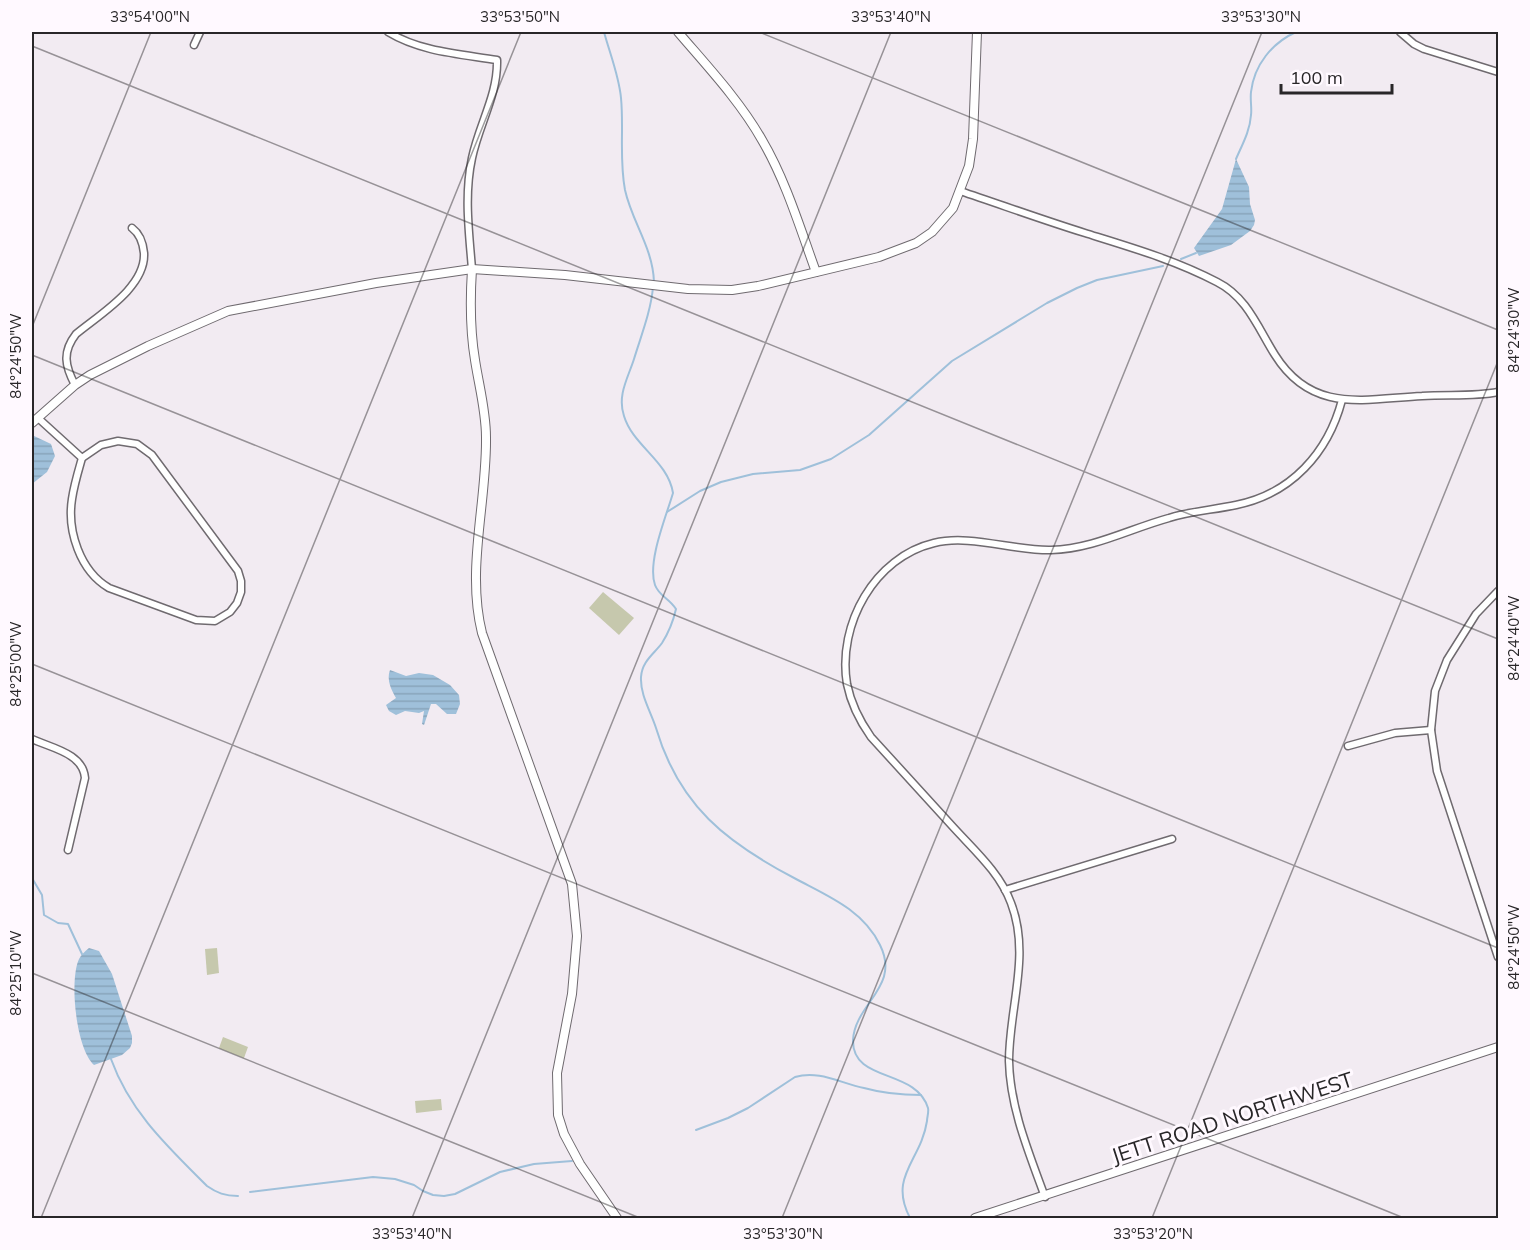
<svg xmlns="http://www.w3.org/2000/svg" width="1530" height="1250" viewBox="0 0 1530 1250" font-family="Mulish,sans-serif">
  <defs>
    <pattern id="water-rules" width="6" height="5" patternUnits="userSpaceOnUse" patternTransform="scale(1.5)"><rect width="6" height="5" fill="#9fc0da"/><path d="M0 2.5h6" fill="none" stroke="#89a5bb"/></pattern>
  </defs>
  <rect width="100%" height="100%" fill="#f2ebf2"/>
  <!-- pitch -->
  <g fill="#c6c8ad">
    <path d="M603 592 634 618 619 635 589 608Z"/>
    <path d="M217 948 219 973 207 975 205 949Z"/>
    <path d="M223 1037 248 1047 244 1058 219 1048Z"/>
    <path d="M441 1099 442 1110 416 1113 415 1101Z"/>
  </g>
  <!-- water -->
  <g fill="url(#water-rules)">
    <path d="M1236 159 1249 187 1250 204 1255 220 1254 225 1250 231 1231 245 1199 256 1194 248 1222 209Z"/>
    <path d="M32 435 51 444 55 456 47 472 32 484Z"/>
    <path d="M390 670 406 676 419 673 433 675 450 685 459 695 460 704 456 714H447L436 704H431L424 725 422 724 424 711 419 713 405 711 396 715 389 711 386 705 396 698C392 691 386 680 390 670Z"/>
    <path d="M89 948 99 951 112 974 132 1036V1043L130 1048 122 1055 94 1065C76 1049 69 980 79 959 81 955 85 951 89 948Z"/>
  </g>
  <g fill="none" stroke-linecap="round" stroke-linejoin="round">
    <!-- stream -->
    <g stroke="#9fc0da" stroke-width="2">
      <path d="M604 32C610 54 619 76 621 98 624 129 619 159 625 190 632 222 653 248 654 282"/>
      <path d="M1236 159C1242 145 1250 131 1251 115 1252 108 1250 100 1251 92 1254 65 1272 43 1296 32"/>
      <path d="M1181 259 1196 253"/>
      <path d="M653 287C651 311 641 336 634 359 628 378 617 395 624 416 633 446 668 461 673 493 666 517 647 562 655 585 659 596 669 598 676 609 673 622 669 632 662 643 654 654 642 661 641 677 640 695 651 712 656 728 679 806 727 843 796 879 828 896 863 910 880 945 901 987 855 1003 853 1040 852 1083 916 1068 928 1108 929 1112 927 1117 927 1121 921 1161 888 1176 910 1218"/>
      <path d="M667 512 700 491 721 482 753 474 800 470 831 459 869 435 952 361 1047 303 1077 288 1097 280 1163 266"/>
      <path d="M32 878 42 895 44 915 58 923 68 924 82 954"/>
      <path d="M111 1059C130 1112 168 1147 207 1186 217 1193 225 1196 238 1196"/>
      <path d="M696 1130 728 1118 748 1108 795 1077C819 1070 840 1083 864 1088 882 1093 902 1095 921 1095"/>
      <path d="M250 1192 373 1177 395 1179 414 1185 423 1191 433 1195 444 1196 455 1194 500 1172 534 1164 572 1161"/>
    </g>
    <!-- minor casing -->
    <g stroke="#6f6a6f" stroke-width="9">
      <g id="minor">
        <path d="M388 32C421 52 460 54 497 60 498 95 479 124 472 158 464 195 469 232 472 269"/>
        <path d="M1400 32 1414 44 1424 49 1498 72"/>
        <path d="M194 45 200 32"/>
        <path d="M960 191C1002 205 1043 220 1085 233 1130 247 1175 260 1217 282 1247 297 1258 328 1275 355 1312 414 1364 399 1422 396 1447 394 1473 397 1498 392"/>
        <path d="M75 385C65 366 62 352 76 334 100 314 146 287 144 253 143 243 140 234 132 228"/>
        <path d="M38 418 82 458"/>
        <path d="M118 441 137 444 152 455 238 571 241 581V592L237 603 230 612 215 621 196 620 109 588C80 571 67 531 72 499 74 485 78 472 82 458L101 445Z"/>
        <path d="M1498 591 1476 614 1447 660 1435 691 1431 730 1437 771 1498 957"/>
        <path d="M32 739C51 748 83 753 85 778L68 850"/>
        <path d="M1348 746 1395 733 1431 730"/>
        <path d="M1005 890 1172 839"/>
        <path d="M1045 1197C1029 1153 1010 1108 1009 1061 1009 1008 1031 955 1011 903 1000 873 975 851 954 828 926 797 898 767 871 737 859 720 851 704 847 684 837 624 875 557 934 543 970 534 1014 551 1051 550 1093 549 1129 529 1169 518 1191 511 1213 510 1236 505 1291 494 1328 453 1342 400"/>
      </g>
    </g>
    <!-- tertiary casing -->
    <g stroke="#6f6a6f" stroke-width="10">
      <g id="tertiary">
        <path d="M678 32C707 66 740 101 762 140 786 181 800 228 816 272"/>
        <path d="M472 269C470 300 470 330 475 360 479 386 486 411 486 437 487 502 466 569 482 633L572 884 577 936 572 994 557 1073 558 1115 564 1134 580 1164 617 1218"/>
        <path d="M32 423 75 385 90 375 148 346 228 311 376 283 472 269 565 275 688 289 732 290 758 286 879 257 916 243 932 232 953 208 969 166 973 139 977 32"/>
        <path d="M975 1218 1498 1047"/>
      </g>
    </g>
    <!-- minor -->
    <use href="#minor" stroke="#fff" stroke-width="6"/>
    <!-- tertiary -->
    <use href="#tertiary" stroke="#fff" stroke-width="8"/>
  </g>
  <!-- ticks -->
  <path fill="none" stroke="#282628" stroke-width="1.5" stroke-opacity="0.45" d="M759 32 1498 330M32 46 1498 639M32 327 151 32M32 355 1498 948M32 664 1404 1218M32 973 640 1218M41 1218 521 32M412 1218 891 32M782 1218 1262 32M1152 1218 1498 361"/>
  <g text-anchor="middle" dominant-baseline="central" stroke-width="6" stroke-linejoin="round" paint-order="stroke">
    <!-- street labels -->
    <g font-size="21" fill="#282628" stroke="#fff9ff">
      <text transform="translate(1232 1117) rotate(-18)">JETT ROAD NORTHWEST</text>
    </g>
  </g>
  <!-- border -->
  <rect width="1530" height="1250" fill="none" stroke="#fff9ff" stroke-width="66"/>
  <!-- scale -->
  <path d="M1281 84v9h111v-9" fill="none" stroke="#282628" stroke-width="3"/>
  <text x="1290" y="84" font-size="18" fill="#282628" stroke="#fff9ff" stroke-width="4.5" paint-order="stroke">100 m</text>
  <rect x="33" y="33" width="1464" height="1184" fill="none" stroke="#282628" stroke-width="2"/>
  <g font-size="15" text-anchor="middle" fill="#282628">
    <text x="150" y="22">33°54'00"N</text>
    <text x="520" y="22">33°53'50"N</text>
    <text x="891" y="22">33°53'40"N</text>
    <text x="1261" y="22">33°53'30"N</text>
    <text transform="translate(1514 330) rotate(-90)" y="5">84°24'30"W</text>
    <text transform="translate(16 356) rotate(-90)" y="5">84°24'50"W</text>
    <text transform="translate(1514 638) rotate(-90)" y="5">84°24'40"W</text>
    <text transform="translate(16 664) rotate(-90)" y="5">84°25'00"W</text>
    <text transform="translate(1514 947) rotate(-90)" y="5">84°24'50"W</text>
    <text transform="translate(16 973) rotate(-90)" y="5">84°25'10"W</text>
    <text x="412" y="1239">33°53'40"N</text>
    <text x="783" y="1239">33°53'30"N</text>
    <text x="1153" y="1239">33°53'20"N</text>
  </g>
</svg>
